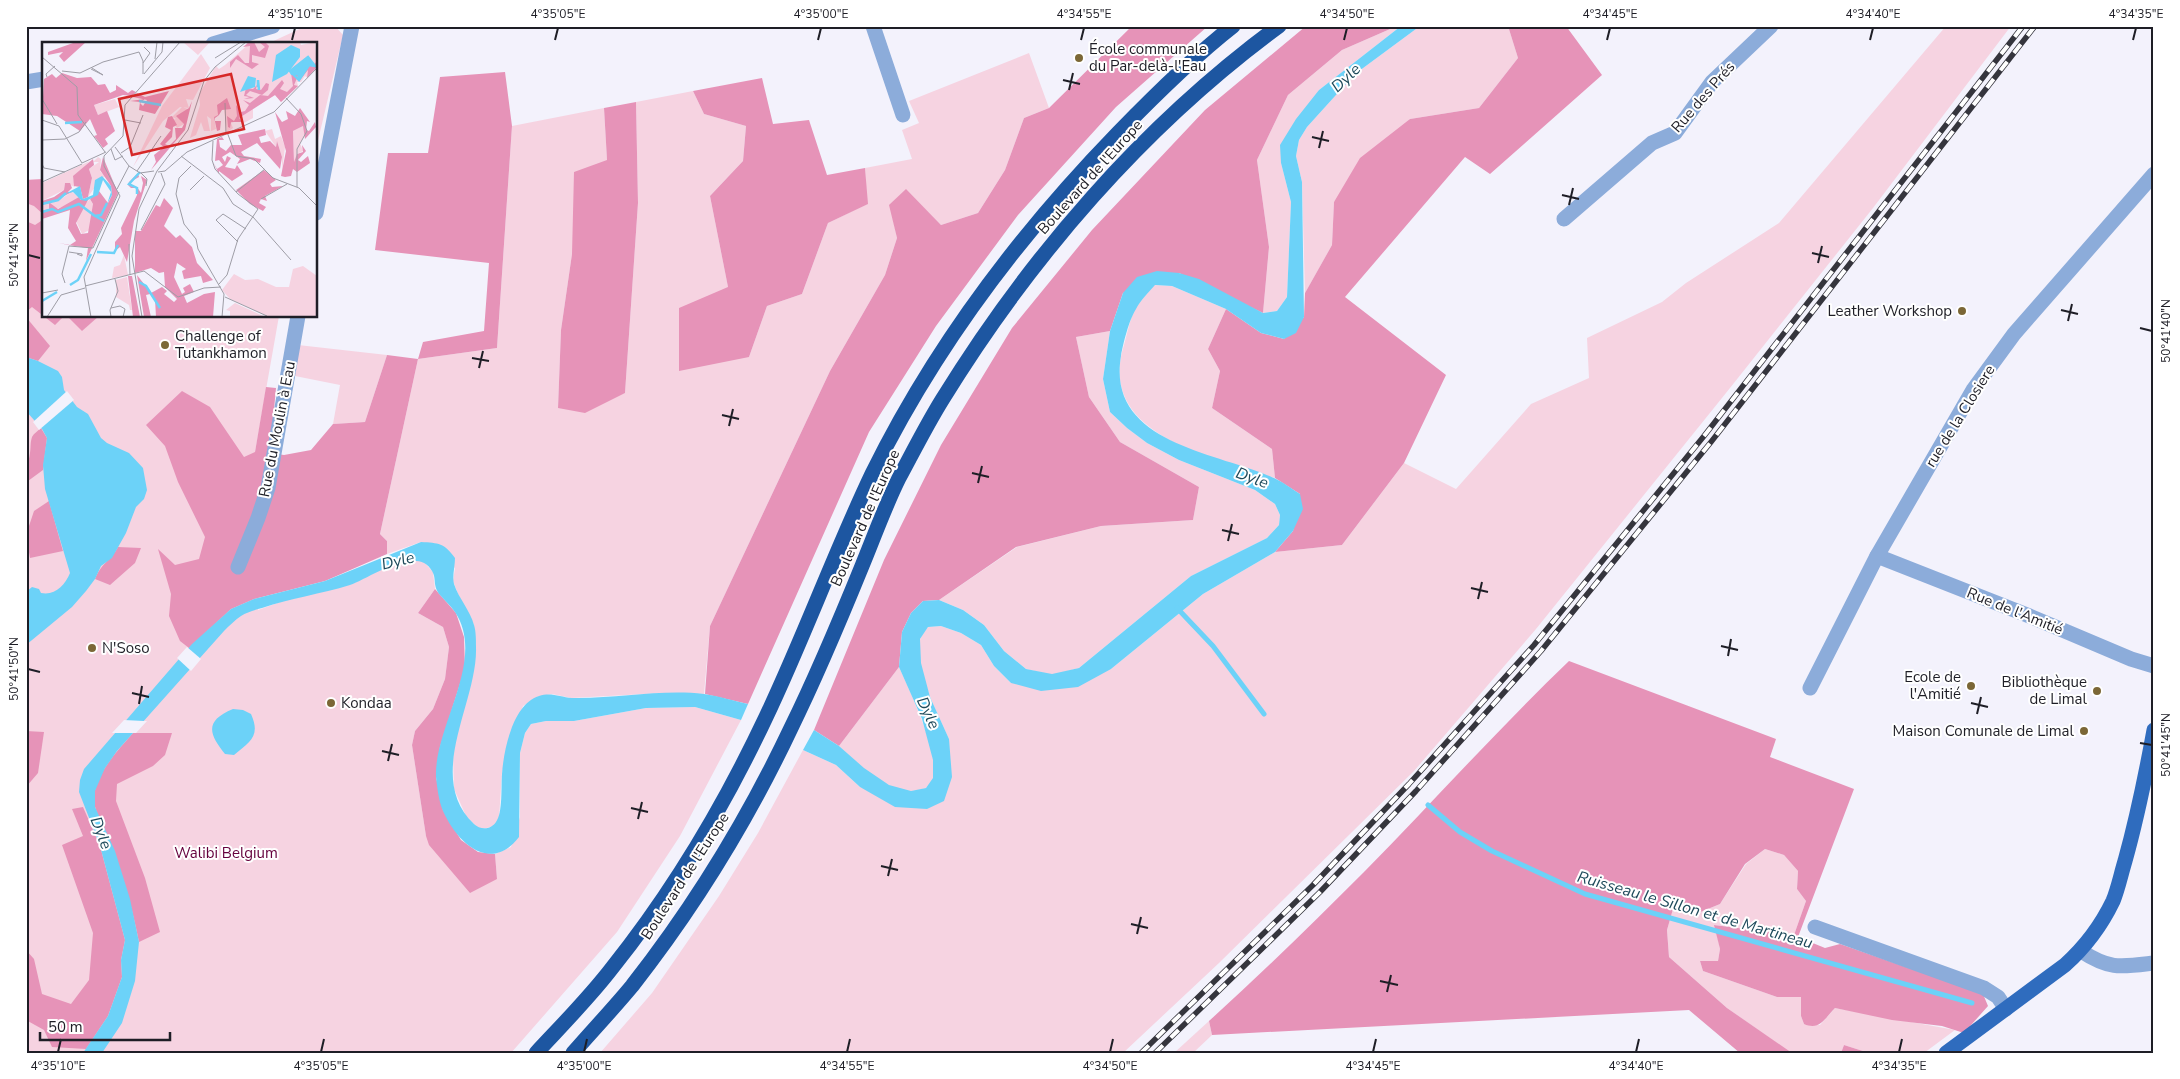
<svg xmlns="http://www.w3.org/2000/svg" width="2180" height="1079" viewBox="0 0 2180 1079" font-family="'Nunito Sans',sans-serif">
  <rect width="100%" height="100%" fill="#f3f2fc"/>
  <!-- green -->
  <g fill="#f6d3e1">
    <path d="M306 26H335L343 35 316 149V44H267Z"/>
    <path d="M1397 26H1401L1319 90 1281 163 1291 202 1287 297 1277 311 1263 313 1269 247 1257 160 1288 95 1342 50Z"/>
    <path d="M1420 26H1508L1518 58 1479 108 1410 119 1334 202 1332 245 1305 293 1302 182 1296 156 1299 140 1307 127 1355 74Z"/>
    <path d="M1946 26H2011L1873 208 1730 388 1536 629 1414 771 1219 963 1123 1053H600L652 993 719 896 758 833 803 750 836 765 860 787 927 809 949 739C937 711 915 672 920 640 921 636 925 631 928 627L941 626 961 633 981 645 994 666 1011 683 1111 669 1203 594 1275 552 1342 545 1404 463 1456 489 1531 404 1589 378 1587 338 1662 302 1686 283 1779 223Z"/>
    <path d="M1029 53 1049 108 1024 118 1005 170 978 213 941 225 906 190 890 205 897 238 885 275 830 371 710 626 704 694 664 693 571 698 552 694 537 697 523 706 502 772 499 819 494 826 487 828H478L466 816 454 789 453 756 474 625 458 594 453 581 455 568 421 542 387 554V541L380 534 418 359 497 348 512 126 604 108 607 160 572 254 561 330 558 408 625 393 638 203 636 102 693 91 704 114 746 126 743 161 710 196 728 287 749 357 767 306 802 294 828 223 867 204 865 168 912 159 902 130 919 123 909 101Z"/>
    <path d="M44 179V316H279L255 452 258 610 283 601 352 584 376 571 414 560 423 561 433 572 435 589 418 613 443 627 449 647 445 679 433 709 415 731 412 745 426 836 497 879 495 854 511 847 520 817V753L525 733 531 724 546 721H574L646 708 695 707 741 720 680 836 617 932 511 1053H26V180Z"/>
    <path d="M1154 285 1172 286 1226 309 1208 349 1220 371 1212 408 1272 449 1275 478C1214 458 1095 435 1124 345 1127 334 1130 319 1135 309 1140 301 1148 293 1154 285Z"/>
    <path d="M1110 331 1103 379 1110 412 1127 428 1147 443 1179 460 1255 490 1275 504 1280 515 1279 525 1267 538 1191 576 1079 668 1052 675 1026 669 1004 651 984 625 963 610 939 600 1017 547 1101 526 1193 520 1199 487 1120 442 1089 397 1076 337Z"/>
    <path d="M298 345 387 355 365 422 333 424 340 385 295 376Z"/>
    <path d="M899 667C909 689 941 757 933 779 932 782 928 786 926 788 921 789 915 791 911 791 883 790 858 763 839 746Z"/>
    <path d="M1765 849 1784 855 1798 871 1797 889 1806 901 1794 935 1715 925 1720 949 1718 961H1700L1703 971 1777 997H1801V1016L1804 1024 1820 1025 1835 1008 1955 1030 1924 1053H1869L1844 1045 1841 1053 1788 1051 1727 1008 1669 957 1667 930 1673 909 1698 913 1720 904 1746 864Z"/>
    <path d="M1209 1021 1212 1035 1193 1053H1174Z"/>
  </g>
  <!-- forest -->
  <g fill="#e693b8">
    <path d="M1132 26H1208L1116 107 1018 215 936 326 869 432 748 704 705 694 710 626 830 371 885 275 897 238 889 205 906 189 941 225 978 213 1005 170 1024 118 1049 108Z"/>
    <path d="M1306 26H1397L1342 50 1288 95 1257 160 1269 247 1263 313 1179 273 1123 293 1110 331 1076 337 1089 397 1120 442 1199 487 1193 520 1101 526 1016 547 939 600 923 601 911 613 902 632 899 667 839 746 814 730 884 560 941 445 1012 328 1092 230 1205 110Z"/>
    <path d="M1508 26H1566L1602 75 1490 174 1465 157 1345 297 1446 375 1404 463 1342 545 1275 552 1293 531 1300 494 1275 478 1272 449 1212 408 1220 371 1208 349 1226 309 1261 333 1284 339 1304 317 1305 293 1332 245 1334 202 1360 158 1410 119 1479 108 1518 58Z"/>
    <path d="M505 72 512 126 497 348 418 359 380 534 387 541V554L325 581 254 599 231 609 189 648 180 641 169 616 171 594 158 549 175 565 199 559 205 537 178 482 165 446 146 425 182 391 210 407 244 457 255 452 266 387 276 388 270 453 284 455 311 450 333 424 365 422 387 355 418 359 423 342 484 331 489 263 375 250 388 153H428L440 77Z"/>
    <path d="M762 78 773 124 809 120 827 175 865 168 868 204 828 223 802 294 767 306 749 357 679 371V308L728 287 710 196 743 161 746 126 704 114 693 91Z"/>
    <path d="M636 102 638 203 625 393 585 413 558 408 561 330 572 254 574 172 607 160 604 108Z"/>
    <path d="M44 179V215L34 206 26 203V180Z"/>
    <path d="M44 219V316H64L55 325 32 307 26 312V221L35 225Z"/>
    <path d="M67 316H99L82 331Z"/>
    <path d="M26 317 50 346 38 361 26 357Z"/>
    <path d="M41 428 47 438 43 470 28 481C23 471 29 463 30 453 31 447 30 443 32 437 34 433 38 431 41 428Z"/>
    <path d="M49 501 63 551 30 558 26 535 34 511Z"/>
    <path d="M118 547 141 548 135 563 110 585 95 579C102 562 110 562 118 547Z"/>
    <path d="M435 589 456 613 464 637 465 668 440 747 436 777 443 810 461 840 478 852 495 854 497 879 470 893 429 845 426 836 412 745 415 731 433 709 445 679 449 647 443 627 418 613Z"/>
    <path d="M1569 661 1776 739 1770 757 1854 789 1798 937 1825 948 1840 944 1983 994 1988 1006 1964 1033 1942 1026 1892 1020 1835 1008C1825 1018 1820 1031 1804 1024L1801 1016V997H1777L1703 971 1700 961H1718L1720 949 1714 925 1794 935 1806 901 1797 889 1798 871 1784 855 1765 849 1745 864 1720 904 1698 913 1673 909 1667 930 1669 957 1727 1008 1792 1053H1740L1689 1010 1212 1035 1209 1021C1262 973 1313 923 1364 872 1433 802 1498 729 1569 661Z"/>
    <path d="M26 731 44 732 38 773 26 787Z"/>
    <path d="M133 733H172L165 755 153 766 117 784 116 801 145 878 160 932 139 942C131 902 120 864 103 826 98 815 91 803 95 790 101 768 118 750 133 733Z"/>
    <path d="M83 807 100 846 125 940 121 960 122 977 108 1016 86 1049 52 1047 44 1030 26 1020V950L34 959 42 994 71 1004 89 980 93 933 62 845 83 836 72 809Z"/>
    <path d="M1844 1045 1869 1053H1841Z"/>
  </g>
  <!-- water -->
  <g fill="#6cd2f8">
    <path d="M1401 26H1420L1355 74 1307 127 1299 140 1296 156 1302 182 1304 317 1296 333 1284 339 1261 333 1226 309 1172 286 1155 285C1148 293 1140 301 1136 309 1129 320 1123 344 1121 356 1106 444 1218 452 1274 478 1283 482 1292 489 1300 494L1303 509 1293 531 1275 552 1203 594 1111 669 1078 687 1041 691 1011 683 994 666 981 645 961 633 941 626 928 627 920 639 921 663 930 697 949 739 952 777 944 801 927 809 895 807 860 787 836 765 803 750 814 730 839 746 864 768 889 785 911 791 926 788 933 778V760L922 719 899 667 902 632 911 613 923 601 939 600 963 610 984 625 1004 651 1026 669 1052 674 1079 668 1191 576 1267 538 1279 525 1280 515 1275 504 1255 490 1179 460 1147 443 1127 428 1110 412 1103 379 1110 331 1123 293 1137 277 1157 271 1179 273 1199 279 1263 313 1277 311 1287 297 1291 202 1281 163 1280 145 1296 119 1319 90Z"/>
    <path d="M26 357 38 361 58 371 62 377 64 390 77 407 88 414 101 438 107 443 129 453 143 468 147 490 144 499 136 507 126 533 112 558 101 566 95 579 86 591 72 607 26 645V592L32 587 39 589 41 593C55 596 65 585 70 573L45 489 43 465 47 438 42 429 26 411Z"/>
    <path d="M421 542C439 543 444 543 455 558 455 566 452 577 454 584 459 599 470 610 474 625 476 631 476 640 476 647 478 703 424 776 474 824 480 830 491 830 496 822 503 813 501 786 502 774 503 760 506 743 511 730 516 716 524 701 539 696 551 692 560 697 572 698 616 699 661 689 704 694 719 696 734 701 748 704L741 720 695 707 646 708 574 721H546L531 724 525 733 520 753 519 837C491 874 457 843 443 811 439 802 437 787 436 777 434 726 487 660 455 612 451 606 445 601 440 595 432 585 437 579 432 571 417 544 370 578 350 585 321 594 291 598 262 608 255 610 247 612 241 616 235 620 229 626 224 631L117 751 105 768 95 791V807L115 851 130 899 139 942 135 981 122 1023 102 1053H83L108 1016 122 977 121 960 125 940 100 846 79 792 80 780 84 769 192 644 231 609 254 599 325 581Z"/>
    <path d="M233 709 243 710 251 714C261 736 250 742 234 755L225 754C209 734 204 721 233 709Z"/>
  </g>
  <!-- pier -->
  <g fill="#f3f2fc">
    <path d="M67 391 74 400 39 430 33 422Z"/>
    <path d="M187 647 201 659 191 671 177 658Z"/>
    <path d="M124 720 144 721H147L136 733H112Z"/>
  </g>
  <g fill="none" stroke-linecap="round" stroke-linejoin="round">
    <!-- stream -->
    <g stroke="#6cd2f8" stroke-width="5">
      <path d="M1177 608 1213 646 1264 714"/>
      <path d="M1428 805 1460 832 1492 851 1585 894 1972 1003"/>
    </g>
    <!-- minor -->
    <g stroke="#8cacda" stroke-width="15">
      <path d="M873 26 903 115"/>
      <path d="M213 44 273 26"/>
      <path d="M26 82 44 79"/>
      <path d="M316 213 352 26"/>
      <path d="M1564 219 1652 143 1675 133 1712 82 1771 26"/>
      <path d="M1877 556 2027 615 2131 659 2154 666"/>
      <path d="M238 567 258 518 268 488 298 316"/>
      <path d="M1810 688 1877 556 1973 390 2014 334 2154 174"/>
      <path d="M1815 927 1984 988 1998 997 2006 1009"/>
      <path d="M2081 951C2110 970 2121 967 2154 963"/>
    </g>
    <!-- major -->
    <path stroke="#2f6cbe" stroke-width="15" d="M1946 1053 2065 965C2085 947 2101 926 2113 901 2118 889 2121 874 2125 861 2137 818 2146 774 2154 730"/>
    <!-- highway -->
    <g stroke="#1d56a1" stroke-width="15">
      <path d="M536 1053C562 1025 589 998 612 968 672 893 725 804 766 717 804 637 834 554 872 474 934 348 1020 234 1118 133 1154 96 1192 58 1233 26"/>
      <path d="M573 1053C592 1031 613 1009 632 986 694 907 748 819 791 728 817 675 840 620 862 566 874 537 885 506 899 478 913 452 926 426 942 400 1030 257 1143 126 1279 26"/>
    </g>
    <!-- rail casing -->
    <g stroke="#35353d" stroke-width="5.5">
      <g id="rail">
        <path d="M1141 1053 1313 885 1409 784 1534 645 1704 436 2023 26"/>
        <path d="M1155 1053 1320 892 1416 791 1541 651 1711 442 2035 26"/>
      </g>
    </g>
    <!-- rail -->
    <use href="#rail" stroke="#fff" stroke-width="4" stroke-dasharray="11" stroke-linecap="butt"/>
  </g>
  <!-- ticks -->
  <path fill="none" stroke="#1e1e26" stroke-width="2" d="M292 40 295 28M555 40 558 28M818 40 821 28M1081 40 1084 28M1344 40 1347 28M1607 40 1610 28M1870 40 1873 28M2133 40 2136 28M1063 80 1080 84M1069 90 1073 73M1312 137 1329 141M1319 148 1323 131M1562 195 1579 199M1569 205 1573 188M1812 253 1829 257M28 255 40 258M1818 263 1822 246M2061 310 2078 314M2068 321 2072 304M2140 328 2152 331M472 358 489 361M479 368 483 351M722 415 739 419M729 426 733 409M972 473 989 477M978 483 982 466M1222 530 1239 534M1228 541 1232 524M1471 588 1488 592M1478 599 1482 582M1721 646 1738 650M1728 656 1731 639M28 669 40 672M132 693 149 697M1971 703 1988 707M139 704 142 686M1977 714 1981 697M2140 743 2152 745M382 751 399 755M388 761 392 744M631 808 648 812M638 819 642 802M881 866 898 870M888 876 892 859M1131 924 1148 928M1137 934 1141 917M1380 981 1398 985M1387 992 1391 975M58 1052 61 1039M321 1052 324 1039M584 1052 587 1039M847 1052 850 1039M1110 1052 1113 1039M1373 1052 1376 1039M1636 1052 1639 1039M1899 1052 1902 1039"/>
  <!-- markers -->
  <g fill="#7b6736" stroke="#fff" stroke-width="2">
    <circle cx="1079" cy="58" r="5"/>
    <circle cx="1962" cy="311" r="5"/>
    <circle cx="165" cy="345" r="5"/>
    <circle cx="92" cy="648" r="5"/>
    <circle cx="1971" cy="686" r="5"/>
    <circle cx="2097" cy="691" r="5"/>
    <circle cx="331" cy="703" r="5"/>
    <circle cx="2084" cy="731" r="5"/>
  </g>
  <g text-anchor="middle" dominant-baseline="central" stroke-width="4" stroke-linejoin="round" paint-order="stroke">
    <!-- poi labels -->
    <g font-size="15" fill="#1e1e26" stroke="#fff" text-anchor="start">
      <text x="1089" y="49">École communale<tspan x="1089" dy="17">du Par-delà-l'Eau</tspan></text>
      <text x="1952" y="311" text-anchor="end">Leather Workshop</text>
      <text x="175" y="336">Challenge of<tspan x="175" dy="17">Tutankhamon</tspan></text>
      <text x="102" y="648">N'Soso</text>
      <text x="1961" y="677" text-anchor="end">Ecole de<tspan x="1961" dy="17">l'Amitié</tspan></text>
      <text x="2087" y="682" text-anchor="end">Bibliothèque<tspan x="2087" dy="17">de Limal</tspan></text>
      <text x="341" y="703">Kondaa</text>
      <text x="2074" y="731" text-anchor="end">Maison Comunale de Limal</text>
    </g>
    <!-- street labels -->
    <g font-size="15" fill="#1e1e26" stroke="#fff">
      <text transform="translate(1703 97) rotate(-49)">Rue des Prés</text>
      <text transform="translate(1090 177) rotate(-48)">Boulevard de l'Europe</text>
      <text transform="translate(1960 416) rotate(-58)">rue de la Closiere</text>
      <text transform="translate(277 429) rotate(-79)">Rue du Moulin à Eau</text>
      <text transform="translate(865 518) rotate(-66)">Boulevard de l'Europe</text>
      <text transform="translate(2015 611) rotate(22)">Rue de l'Amitié</text>
      <text transform="translate(685 876) rotate(-57)">Boulevard de l'Europe</text>
    </g>
    <!-- park labels -->
    <g font-size="15" fill="#65003d" stroke="#fff">
      <text x="226" y="853">Walibi Belgium</text>
    </g>
    <!-- water labels -->
    <g font-size="16" font-style="italic" fill="#1e4a5b" stroke="#fff">
      <text transform="translate(1346 78) rotate(-43)">Dyle</text>
      <text transform="translate(1252 478) rotate(20)">Dyle</text>
      <text transform="translate(398 561) rotate(-14)">Dyle</text>
      <text transform="translate(928 713) rotate(65)">Dyle</text>
      <text transform="translate(101 833) rotate(69)">Dyle</text>
      <text transform="translate(1695 910) rotate(16)">Ruisseau le Sillon et de Martineau</text>
    </g>
  </g>
  <!-- overview -->
  <g transform="translate(42 42)">
    <rect width="275" height="275" fill="#f3f2fc"/>
    <path d="M141 0H168L156 13ZM209 0H258L259 3 273 0 275 25 265 36 263 34 259 40H255L256 44 239 60 233 53 211 66V76L200 82 198 78 189 81 191 86 185 90 181 59 177 61 176 74 172 75 174 87 169 89V77L165 74 168 89H162L159 80 154 93 148 96 158 63 157 52 174 24 177 27 183 23ZM159 12 168 26 151 58 144 57 147 66 138 65 121 79 91 125 120 64ZM73 57 77 65 56 73 52 63ZM140 65 146 67 139 73 142 82 135 86 130 78 134 77 130 75ZM261 84 264 92 258 101 261 109 255 112 252 121 251 89ZM230 87 233 97 239 94 243 105 240 129V115L235 99 234 105 223 89ZM56 115 59 117 58 129 63 135 53 138V145L46 155 50 136 47 127 57 120H51ZM48 119 31 135 33 145 23 141 22 148 0 159V141ZM30 150 37 155 31 161 14 167 9 162 6 168 0 169V163L17 158ZM48 157 51 162 49 187 40 192 34 179 40 165ZM82 213 86 233 70 236 72 225 78 223ZM261 224 275 234V275H227L188 257 180 248 192 232 203 238 216 237 234 245H247L251 227ZM85 235 90 268H88L87 263 74 255V238ZM193 261 223 275H188V269L184 268Z" fill="#f6d3e1"/>
    <path d="M44 0 22 20 17 14 21 10 6 13V10L31 1ZM207 0H212L217 10 223 5 217 0H223L227 4 223 16 210 13V20L217 22 210 27 194 17 188 26V20L196 13 203 21H207L208 4 201 5ZM265 19 271 25 274 20 275 25 265 36 266 28 258 38 256 34 252 43 256 44 239 60 233 53 197 76 201 80H189L188 86 186 85 185 74 192 79 195 74 194 63 199 70 203 69 207 63 201 58 208 61 218 53 226 54 240 38 242 41 238 47 245 50 251 44 249 31 255 26 263 29ZM20 31 35 36 49 35 56 43 63 42 68 51 74 48V43L86 51 90 48 94 50 90 54 81 53 52 63 56 73 65 69 73 89 63 97 66 102 61 106 52 94 55 93 48 77 38 89 15 74 0 72 2 37 10 32 14 36ZM224 41 227 42 226 48 220 53 208 49 204 53 212 56 202 57 208 55 202 54 204 46 211 47 215 43 214 47 219 48ZM127 49 113 72 97 68 98 60 88 59 103 57 98 61 101 64 105 58 91 55 95 51 103 55ZM185 56 189 67 180 68 177 73 173 76V79H179L178 88 175 89 172 75 176 73 175 63ZM150 59 143 88 109 128 120 110 114 120 112 113 122 105 118 102 129 88 123 85 126 75 130 74 135 83 131 85 130 95 123 102 127 104 134 97 133 86H140L142 82 134 74 147 66ZM258 66 268 80 265 79 264 88 267 89 273 80 274 85 263 97 261 84 251 89 252 120 255 112 261 110 260 103 264 109 256 118 259 120 266 114 268 121 255 130 251 127 249 134 243 135 239 134 244 109 233 70 240 80 246 77 244 69 253 74ZM223 87 224 93 217 95 219 101 228 99 234 105 235 99 240 115 238 127 215 101 199 110 202 114 219 117 218 121 208 117 195 122 198 117 188 110 180 115 183 120 185 114 189 116 183 125 193 127 195 123 201 132 190 139 177 129V132L171 120 175 127 181 123 177 118 173 119 175 97 180 95 182 98H177L178 105 184 109 189 103H200L196 93ZM61 115 76 151 44 219 46 206 26 203 17 201 28 203 34 199 26 186 28 168 0 177V169L7 167V161L0 163V159L12 155 22 148 23 141H28L30 146 26 150H30L8 161 16 167 37 155 39 158H46L34 181 39 192 46 191 51 162 48 157 57 149 66 161 70 153 69 144 58 128ZM51 117 52 123 47 127 50 136 46 155 41 157 38 145 32 144 31 134ZM222 128 234 138 228 142 230 145 241 144 223 154 225 159 219 157 217 161 224 165 221 169 208 162 194 148ZM96 131 97 135 88 140V144L95 145 99 151 101 141 99 134 105 138 92 179 85 220 78 205 73 209V200L80 192 79 186 95 153V146H89L86 143 87 140ZM122 156 131 166 122 184 134 196 138 193 150 205 155 221 171 238 161 241 159 234 142 237 140 229 144 227 135 221 132 235 140 252 143 250 141 246 148 242 152 250 142 254 145 261 162 252 173 250 171 275H114L113 257 108 252 104 253 109 275H102L95 233 109 251 120 245 125 249 122 252 132 260 135 257 123 245 122 230 117 231 109 226 93 231V189H99L114 163 118 165ZM86 234H90L98 275H91Z" fill="#e693b8"/>
    <path d="M249 3 258 7V15L245 32 230 40 234 13ZM266 14 274 24 267 23 257 38 255 33H249L247 29ZM206 34 214 36 213 45 198 50ZM60 134 69 144 70 153 65 162 69 150 61 138 56 153 44 159 39 158 31 150 23 152 38 144 41 157 51 153 53 138Z" fill="#6cd2f8"/>
    <path fill="none" stroke="#6cd2f8" stroke-width="2.5" d="M266 15 273 24 267 23 257 38 248 29ZM216 45V38L217 48M97 59 119 63M23 81 40 80M95 152V146L87 142 98 130M0 162 16 158 24 151M0 170 10 167 16 170 37 162 53 174M62 179 53 174 59 173 65 161M55 210 72 211 76 203M97 240 104 244 118 266M28 243 36 238 49 212M0 259 15 250"/>
    <path fill="none" stroke="#9e9da6" stroke-width="1" d="M0 15 35 45 36 73 63 110M173 16 199 0M113 17 115 0M101 21 108 11 102 5M49 27 61 33 50 26M20 29 38 31 61 20 97 10 101 19V32M102 32 120 10 121 0M5 35 4 32 13 24M244 56 259 72 265 89 255 107V145M0 57 15 82M183 61 184 91M0 78 17 84 40 121 64 110M83 78 99 81M185 90 194 114 212 117 231 136 257 146 275 164M0 98 23 97 37 90 44 80M171 99 170 118 173 127 196 152 216 167 196 197 185 233 177 242M73 105 87 124 98 131 112 129M69 107 73 118 81 114M79 111 88 105 101 73M139 114 181 146 191 162 211 175 249 218M0 122 2 126 23 130M149 124 137 136 134 152 142 182 154 197 156 207 182 252 180 275M95 129 119 94M116 130 123 129 145 110 232 70 275 26M99 131 105 137 104 144M0 140 40 122M75 147 87 124M148 148 162 134M194 150 223 127M219 157 245 142M99 188 123 142 119 131M196 200 174 178 181 172 204 187M87 202 88 233M27 210 40 212V214L35 212M23 241 20 232 27 204 51 206 77 150M43 244 102 229 136 255 162 246 179 245M0 251 16 248M19 253 43 246M183 255 225 274M69 266 78 264 83 267 81 275M5 275 19 253M49 275 42 235 78 154 62 124V114L81 94 83 63 138 0M69 275 68 268 76 249 73 237M100 275 90 214 97 167 115 129 146 88 162 39 173 25 204 0"/>
    <path fill="#d62828" fill-opacity="0.15" stroke="#d62828" stroke-width="2.5" d="M189 32 202 87 90 113 77 57Z"/>
    <rect width="275" height="275" fill="none" stroke="#1e1e26" stroke-width="2.5"/>
  </g>
  <!-- border -->
  <rect width="2180" height="1079" fill="none" stroke="#ffffff" stroke-width="55"/>
  <!-- scale -->
  <path d="M40 1032v8h130v-8" fill="none" stroke="#1e1e26" stroke-width="2.5"/>
  <text x="48" y="1032" font-size="15" fill="#1e1e26" stroke="#ffffff" stroke-width="4" paint-order="stroke">50 m</text>
  <rect x="28" y="28" width="2124" height="1024" fill="none" stroke="#1e1e26" stroke-width="2"/>
  <g font-size="12" text-anchor="middle" fill="#1e1e26">
    <text x="295" y="18">4°35'10"E</text>
    <text x="558" y="18">4°35'05"E</text>
    <text x="821" y="18">4°35'00"E</text>
    <text x="1084" y="18">4°34'55"E</text>
    <text x="1347" y="18">4°34'50"E</text>
    <text x="1610" y="18">4°34'45"E</text>
    <text x="1873" y="18">4°34'40"E</text>
    <text x="2136" y="18">4°34'35"E</text>
    <text transform="translate(14 255) rotate(-90)" y="4">50°41'45"N</text>
    <text transform="translate(2166 331) rotate(-90)" y="4">50°41'40"N</text>
    <text transform="translate(14 669) rotate(-90)" y="4">50°41'50"N</text>
    <text transform="translate(2166 745) rotate(-90)" y="4">50°41'45"N</text>
    <text x="58" y="1070">4°35'10"E</text>
    <text x="321" y="1070">4°35'05"E</text>
    <text x="584" y="1070">4°35'00"E</text>
    <text x="847" y="1070">4°34'55"E</text>
    <text x="1110" y="1070">4°34'50"E</text>
    <text x="1373" y="1070">4°34'45"E</text>
    <text x="1636" y="1070">4°34'40"E</text>
    <text x="1899" y="1070">4°34'35"E</text>
  </g>
</svg>
